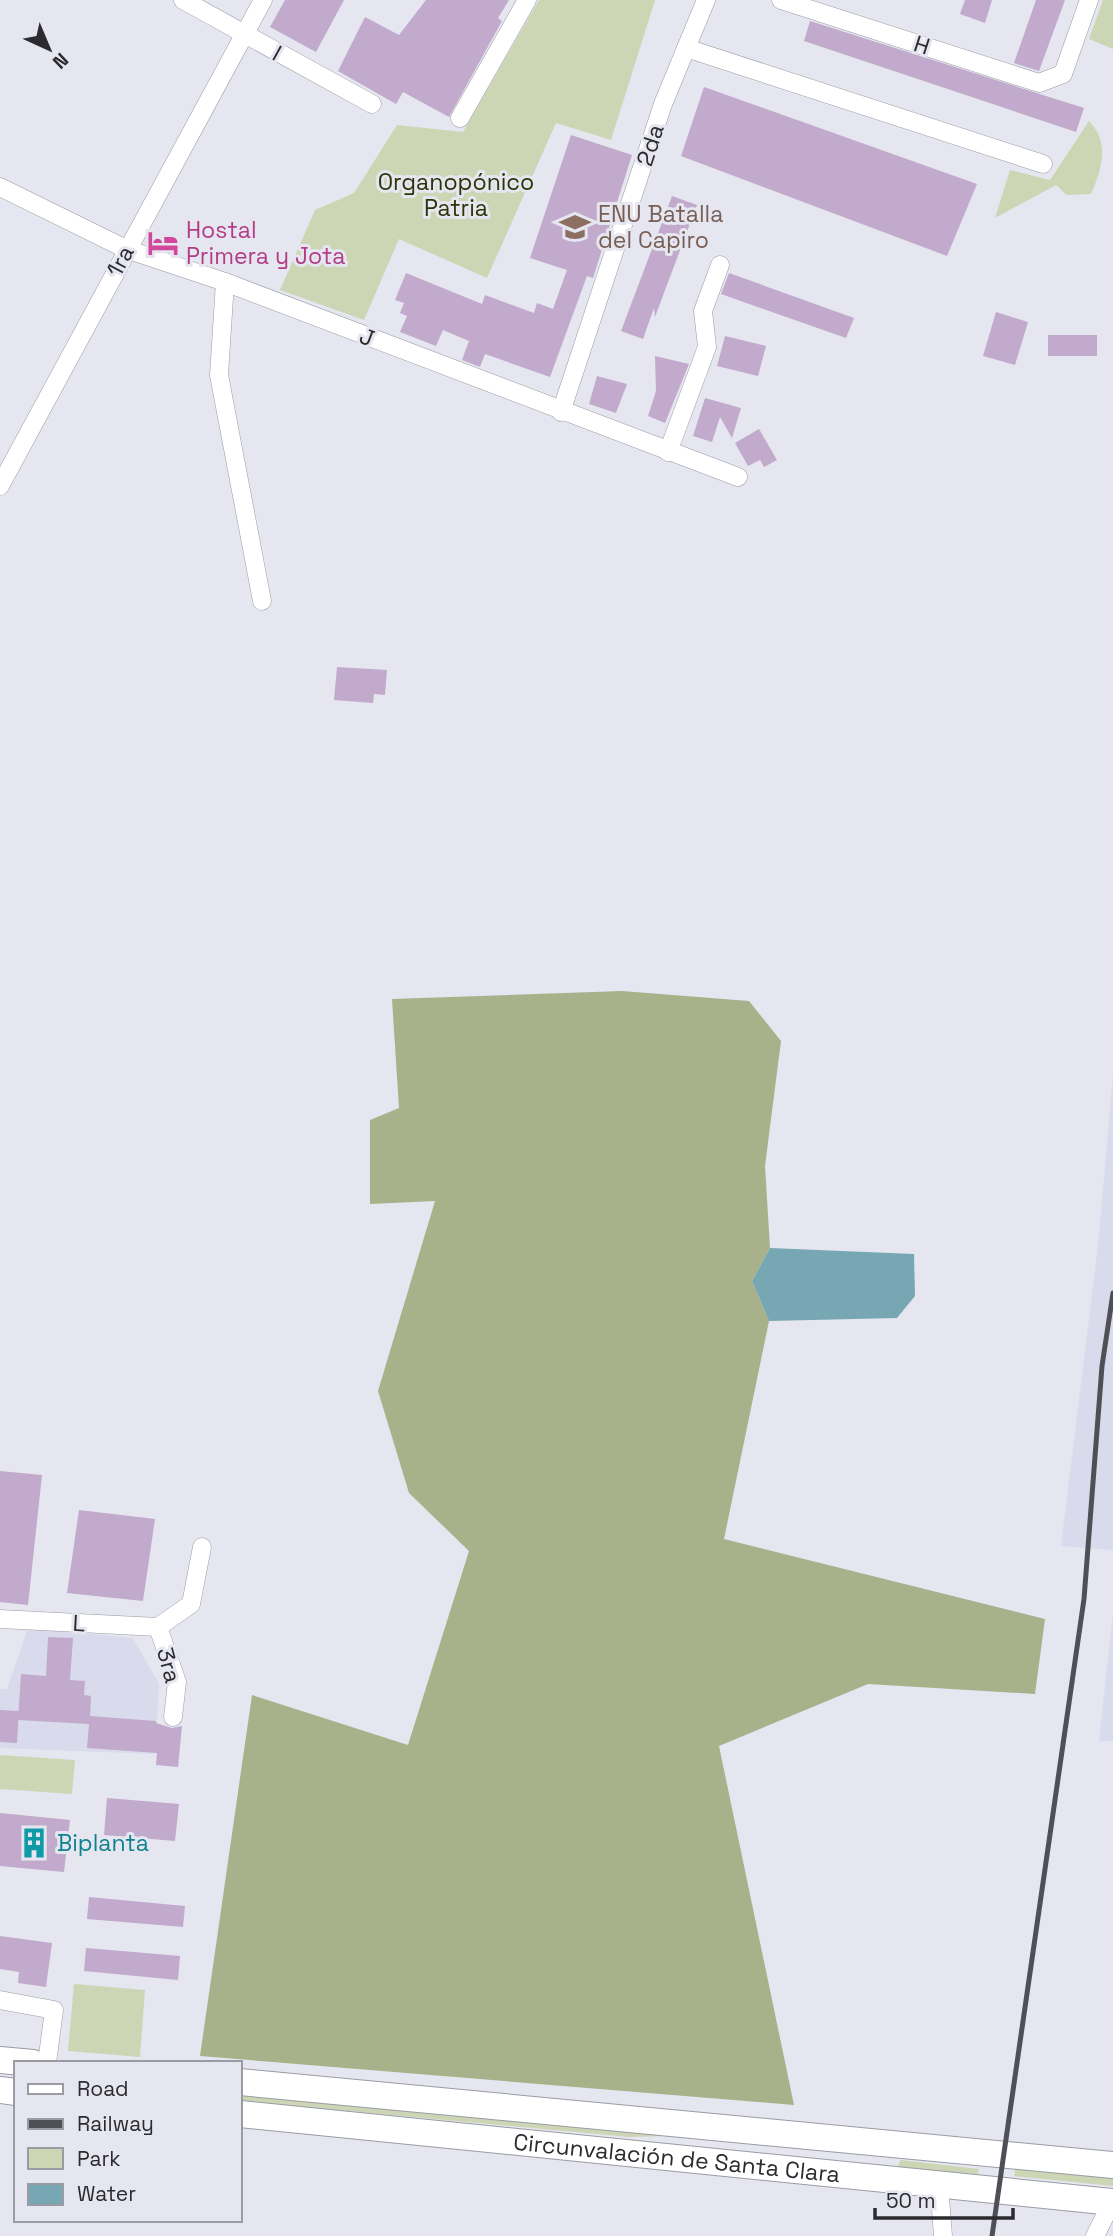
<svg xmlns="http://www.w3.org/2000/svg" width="1113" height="2236" viewBox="0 0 1113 2236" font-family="'Space Grotesk',sans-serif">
  <rect width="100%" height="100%" fill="#e5e6f0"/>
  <!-- built -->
  <g fill="#d9daeb">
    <path d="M1113 1075V1550L1061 1546 1098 1246Z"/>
    <path d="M1113 1614V1741H1099Z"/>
    <path d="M28 1628 133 1638 159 1684 155 1754 0 1748V1689H7Z"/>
  </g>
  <!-- green -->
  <g fill="#cdd6b4">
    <path d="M539 0H655L611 140 556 123 487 278 399 239 364 320 280 290 315 210 354 193 397 125 463 132Z"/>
    <path d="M1103 0H1113V49L1089 39Z"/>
    <path d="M1089 121C1110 143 1102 169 1091 194L1067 195 1056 185 995 218 1010 170 1050 180Z"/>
    <path d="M0 1755 75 1760 72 1794 0 1789Z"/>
    <path d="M74 1984 145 1990 140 2057 68 2051Z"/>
    <path d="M240 2093 708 2135 629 2137 240 2101Z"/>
    <path d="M901 2160 979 2169 978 2174 902 2169 898 2165Z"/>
    <path d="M1016 2166 1113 2176V2186L1014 2176Z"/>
  </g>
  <!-- forest -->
  <path fill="#a8b18a" d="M622 991 749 1001 781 1041 765 1166 770 1248 752 1281 769 1321 724 1539 1045 1619 1035 1694 868 1684 719 1746 794 2105 200 2056 252 1695 408 1745 469 1551 409 1493 378 1391 435 1201 370 1204V1120L399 1108 392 999Z"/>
  <!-- water -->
  <path fill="#77a7b2" d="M770 1248 914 1254 915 1296 897 1318 769 1321 752 1281Z"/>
  <!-- building -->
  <g fill="#c1aacb">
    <path d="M285 0H344L316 52 270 27Z"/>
    <path d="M426 0H509L498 18 502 21 449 117 403 92 396 104 338 71 365 17 399 35Z"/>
    <path d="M965 0H992L985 23 960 14Z"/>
    <path d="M1036 0H1065L1039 71 1014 63Z"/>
    <path d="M810 21 1084 108 1076 132 804 41Z"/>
    <path d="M704 87 977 184 947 256 681 156Z"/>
    <path d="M571 135 632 155 593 278 587 276 550 377 485 354 480 367 462 360 469 341 443 330 436 346 400 332 407 316 400 313 404 303 395 300 406 273 482 304 485 295 534 313 537 303 553 309 567 270 530 258Z"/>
    <path d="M672 196 697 205 655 317 654 308 643 339 621 331Z"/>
    <path d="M729 273 854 318 846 338 721 294Z"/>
    <path d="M996 312 1028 322 1015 365 983 356Z"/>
    <rect x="1048" y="335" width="49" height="21"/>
    <path d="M725 336 766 346 758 376 717 366Z"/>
    <path d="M655 356 689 364 665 423 648 416 656 391Z"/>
    <path d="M597 376 627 384 616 413 589 404Z"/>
    <path d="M705 398 741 408 732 438 720 417 712 442 693 436Z"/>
    <path d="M759 429 777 460 764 467 760 460 748 466 735 443Z"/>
    <path d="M337 667 387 670 385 695 374 694 373 703 334 700Z"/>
    <path d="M0 1471 42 1475 28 1605 0 1602Z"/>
    <path d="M79 1510 155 1519 143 1601 67 1593Z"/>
    <path d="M48 1637 73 1638 70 1680 85 1681 84 1695 91 1696 90 1716 156 1721V1723L172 1728 182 1726 178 1767 156 1765 157 1753 87 1748 89 1724 18 1720 21 1674 46 1676Z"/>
    <path d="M0 1710 19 1711 17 1743 0 1742Z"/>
    <path d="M107 1798 179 1804 175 1841 104 1835Z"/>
    <path d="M0 1813 70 1820 64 1872 0 1866Z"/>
    <path d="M89 1897 185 1906 183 1927 87 1919Z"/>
    <path d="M0 1936 52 1943 46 1987 18 1983 19 1972 0 1969Z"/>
    <path d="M86 1948 180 1956 178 1980 84 1971Z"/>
  </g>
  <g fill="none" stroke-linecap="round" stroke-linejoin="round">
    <!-- minor casing -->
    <g stroke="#9a9ba4" stroke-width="19">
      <g id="minor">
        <path d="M183 0 372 104"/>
        <path d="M781 0 1039 83 1063 74 1089 0"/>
        <path d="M686 48 1043 164"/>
        <path d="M460 118 527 0"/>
        <path d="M0 187 126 249 225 282 738 477"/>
        <path d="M225 282 219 375 262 601"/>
        <path d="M561 412 663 104 706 0"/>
        <path d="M668 452 707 347 703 311 720 265"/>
        <path d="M0 486 263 0"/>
        <path d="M0 1619 158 1627"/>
        <path d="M173 1717 177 1682 158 1627 191 1604 202 1547"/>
        <path d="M0 2000 54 2010 47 2063"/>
        <path d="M939 2184 943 2236"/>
        <path d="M1095 2236 1112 2202"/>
      </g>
    </g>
    <!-- highway casing -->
    <g stroke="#9a9ba4" stroke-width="28">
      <g id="highway">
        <path d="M0 2060 33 2063"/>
        <path d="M240 2082 1113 2165"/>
        <path d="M0 2090 16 2092"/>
        <path id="s1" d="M240 2114 1113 2202"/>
      </g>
    </g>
    <!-- minor -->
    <use href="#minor" stroke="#fff" stroke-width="18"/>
    <!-- highway -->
    <use href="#highway" stroke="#fff" stroke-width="26"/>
    <!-- rail -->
    <path stroke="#4f5055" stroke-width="5" d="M992 2236 1084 1599 1102 1366 1113 1293"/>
  </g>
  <!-- icons -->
  <defs>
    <g id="school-bare" transform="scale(2.415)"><path d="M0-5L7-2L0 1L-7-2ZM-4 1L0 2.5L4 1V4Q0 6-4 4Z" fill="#8d6e63" stroke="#e5e6f0" stroke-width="2.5" paint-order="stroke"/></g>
    <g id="hotel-bare" transform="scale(2.415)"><path d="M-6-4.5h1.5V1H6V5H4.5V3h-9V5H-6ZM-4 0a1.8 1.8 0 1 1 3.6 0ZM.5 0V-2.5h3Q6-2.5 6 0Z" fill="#d1479c" stroke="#e5e6f0" stroke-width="2.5" paint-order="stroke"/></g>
    <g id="building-bare" transform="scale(2.415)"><path d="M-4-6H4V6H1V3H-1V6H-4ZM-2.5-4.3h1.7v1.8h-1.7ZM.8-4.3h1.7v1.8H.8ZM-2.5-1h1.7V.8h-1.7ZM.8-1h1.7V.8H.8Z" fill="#0f9aa8" stroke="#e5e6f0" stroke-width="2.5" paint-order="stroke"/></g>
  </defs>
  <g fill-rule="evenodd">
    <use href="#school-bare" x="575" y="227"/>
    <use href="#hotel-bare" x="163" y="243"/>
    <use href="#building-bare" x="34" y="1843"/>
  </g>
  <g text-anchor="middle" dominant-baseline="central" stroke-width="6" stroke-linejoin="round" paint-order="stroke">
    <!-- street labels -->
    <g font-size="23" fill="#2b2b2f" stroke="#e5e6f0">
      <text transform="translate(922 45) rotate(18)">H</text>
      <text transform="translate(277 53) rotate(29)">I</text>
      <text transform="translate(650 145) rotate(-72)">2da</text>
      <text transform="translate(120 261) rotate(-62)">1ra</text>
      <text transform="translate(367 337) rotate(21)">J</text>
      <text transform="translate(79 1623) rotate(3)">L</text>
      <text transform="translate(169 1665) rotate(75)">3ra</text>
      <text stroke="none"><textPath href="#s1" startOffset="439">Circunvalación de Santa Clara</textPath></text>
    </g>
    <!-- park labels -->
    <g font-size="23" fill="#2c3304" stroke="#e5e6f0">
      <text x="456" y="182">Organopónico<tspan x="456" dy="26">Patria</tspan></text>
    </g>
    <!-- education labels -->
    <g font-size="23" fill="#785e54" stroke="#e5e6f0" text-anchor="start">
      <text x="598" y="214">ENU Batalla<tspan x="598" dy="26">del Capiro</tspan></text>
    </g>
    <!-- hotel labels -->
    <g font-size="23" fill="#b23c85" stroke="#e5e6f0" text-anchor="start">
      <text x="186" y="230">Hostal<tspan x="186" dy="26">Primera y Jota</tspan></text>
    </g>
    <!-- culture labels -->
    <g font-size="23" fill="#0d838f" stroke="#e5e6f0" text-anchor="start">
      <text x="57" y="1843">Biplanta</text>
    </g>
  </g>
  <!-- legend -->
  <rect x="14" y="2061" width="228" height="161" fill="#e5e6f0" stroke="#9b9ba3" stroke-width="2"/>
  <rect x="28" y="2084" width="35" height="10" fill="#ffffff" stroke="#9b9ba3" stroke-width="2"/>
  <text x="77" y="2096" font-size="21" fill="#2b2b2f">Road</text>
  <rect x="28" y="2119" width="35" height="10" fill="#4f5055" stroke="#9b9ba3" stroke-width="2"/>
  <text x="77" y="2131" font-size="21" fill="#2b2b2f">Railway</text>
  <rect x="28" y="2148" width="35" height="21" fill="#cdd6b4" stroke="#9b9ba3" stroke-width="2"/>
  <text x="77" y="2166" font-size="21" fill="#2b2b2f">Park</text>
  <rect x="28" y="2184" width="35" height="21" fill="#77a7b2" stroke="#9b9ba3" stroke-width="2"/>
  <text x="77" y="2201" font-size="21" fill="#2b2b2f">Water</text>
  <!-- north arrow -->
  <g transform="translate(49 49) rotate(136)" stroke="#e5e6f0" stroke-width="5" paint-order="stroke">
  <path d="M0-5L12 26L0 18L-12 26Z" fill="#2b2b2f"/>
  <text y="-10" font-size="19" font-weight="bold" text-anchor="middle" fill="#2b2b2f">N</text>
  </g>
  <!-- scale -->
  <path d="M875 2208v10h138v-10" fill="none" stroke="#2b2b2f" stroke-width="3.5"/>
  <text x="886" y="2208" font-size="21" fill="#2b2b2f" stroke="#e5e6f0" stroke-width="5" paint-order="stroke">50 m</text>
</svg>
